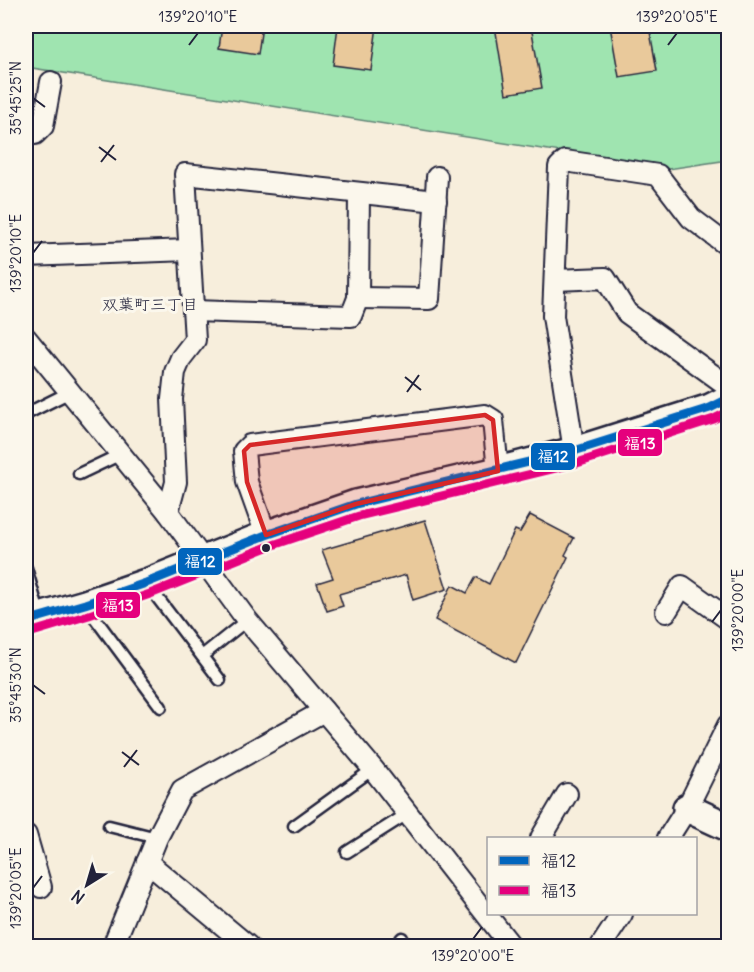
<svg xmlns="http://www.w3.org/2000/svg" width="754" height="972" viewBox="0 0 754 972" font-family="Delius,'Klee One',sans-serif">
  <rect width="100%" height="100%" fill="#f7eedc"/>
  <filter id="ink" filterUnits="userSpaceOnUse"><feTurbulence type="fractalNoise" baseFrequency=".0167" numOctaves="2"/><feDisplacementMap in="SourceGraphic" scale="12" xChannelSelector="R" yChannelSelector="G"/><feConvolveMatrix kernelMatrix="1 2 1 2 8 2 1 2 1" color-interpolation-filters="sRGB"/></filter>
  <g filter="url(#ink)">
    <!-- green -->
    <path fill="#9fe4b0" stroke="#608376" stroke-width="1.5" d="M26 26H728V160L668 169 26 67Z"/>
    <!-- building -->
    <g fill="#e9c99b" stroke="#22223b" stroke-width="1.5">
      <path d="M222 26H262L258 54 219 48Z"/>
      <path d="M338 26H377L371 70 333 65Z"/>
      <path d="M495 26H531L542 88 506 94Z"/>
      <path d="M610 26H649L657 71 619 77Z"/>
      <path d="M530 515 574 538 565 555 568 557 516 663 435 620 452 585 467 593 476 577 489 584 515 530 520 532Z"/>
      <path d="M425 520 447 589 413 600 406 575 339 594 343 606 327 611 317 583 333 578 322 550Z"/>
    </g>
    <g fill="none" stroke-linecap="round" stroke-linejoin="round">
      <!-- lane casing -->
      <g stroke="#22223b" stroke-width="15">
        <g id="lane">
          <path d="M26 414 70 392"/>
          <path d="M79 474 121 454"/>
          <path d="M26 568 40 617"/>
          <path d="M147 584 220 680"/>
          <path d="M86 606 161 707"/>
          <path d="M202 656 247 620"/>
          <path d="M109 826 157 838"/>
          <path d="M294 826 373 769"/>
          <path d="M347 852 407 814"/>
          <path d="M396 946 402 938"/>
        </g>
      </g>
      <!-- street casing -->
      <g stroke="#22223b" stroke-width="24">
        <g id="street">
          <path d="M26 134H35L43 126 51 82"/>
          <path d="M26 256 189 250"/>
          <path d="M555 280 605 278 627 313 728 386"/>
          <path d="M358 298 429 299 437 177"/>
          <path d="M193 311 351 316 358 298 359 193"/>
          <path d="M26 338 168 512 247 620 373 769 511 946"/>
          <path d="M574 451 553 316 559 167 565 161 658 175 691 218 728 246"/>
          <path d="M168 512 176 482 172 399 175 372 181 358 195 340 185 174 436 201"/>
          <path d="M266 535 247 482 244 451 250 445 485 415 493 420 498 471"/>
          <path d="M666 612 682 586 728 619"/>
          <path d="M26 835 41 887"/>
          <path d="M541 838 567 794"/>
          <path d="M668 838 687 808 728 725"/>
          <path d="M147 862 248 946"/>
          <path d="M113 946 157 838 182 790 324 711"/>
          <path d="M601 946 622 914"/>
        </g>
      </g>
      <!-- secondary casing -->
      <g stroke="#22223b" stroke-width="32">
        <g id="secondary">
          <path d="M26 621 85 604 146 583 266 535 356 504 498 471 574 451 710 408 728 399"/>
          <path d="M687 808 728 827"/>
        </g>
      </g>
      <!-- lane -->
      <use href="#lane" stroke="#fbf7ec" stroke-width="10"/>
      <!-- street -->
      <use href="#street" stroke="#fbf7ec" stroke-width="20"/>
      <!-- secondary -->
      <use href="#secondary" stroke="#fbf7ec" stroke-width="27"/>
      <!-- bus-1 casing -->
      <g stroke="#fbf7ec" stroke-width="14">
        <path id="bus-1" d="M26 621 85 604 146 583 266 535 356 504 574 451 710 408 728 399"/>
      </g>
      <!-- bus-2 casing -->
      <g stroke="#fbf7ec" stroke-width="14">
        <path id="bus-2" d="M29 633 89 615 150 594 270 546 359 516 577 463 714 419 728 412"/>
      </g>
      <!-- bus-1 -->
      <use href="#bus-1" stroke="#0065bd" stroke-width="9"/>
      <!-- bus-2 -->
      <use href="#bus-2" stroke="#e5007d" stroke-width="9"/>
    </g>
  </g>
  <!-- marked area -->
  <path fill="#d62828" fill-opacity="0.2" stroke="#d62828" stroke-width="4.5" stroke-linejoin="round" d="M485 415 493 420 498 471 356 504 266 535 247 482 244 451 250 445Z"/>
  <!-- ticks -->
  <path fill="none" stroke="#22223b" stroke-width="2" d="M189 45 198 33M668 45 677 33M33 98 45 107M99 147 116 160M101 162 114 145M33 253 42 241M405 377 421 390M407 392 419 375M712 622 721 610M33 685 45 694M122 752 139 765M124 767 137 750M33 888 42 876M473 939 482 927"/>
  <!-- markers -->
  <circle fill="#22223b" stroke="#fbf7ec" stroke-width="2" cx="266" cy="548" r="5"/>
  <g text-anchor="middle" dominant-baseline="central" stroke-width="6" stroke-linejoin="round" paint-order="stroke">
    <!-- neighbourhood labels -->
    <g font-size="16" fill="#22223b" stroke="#fbf7ec">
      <text x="150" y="304">双葉町三丁目</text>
    </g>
  </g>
  <g stroke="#fbf7ec" stroke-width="2">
    <rect x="617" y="428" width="46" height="29" rx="6" fill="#e5007d"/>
    <rect x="530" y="442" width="46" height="29" rx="6" fill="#0065bd"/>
    <rect x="177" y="547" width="46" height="29" rx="6" fill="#0065bd"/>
    <rect x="95" y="591" width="46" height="28" rx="6" fill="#e5007d"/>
  </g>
  <g font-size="16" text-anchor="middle" font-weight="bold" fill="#fff">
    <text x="640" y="449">福13</text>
    <text x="553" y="462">福12</text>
    <text x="200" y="567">福12</text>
    <text x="118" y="611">福13</text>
  </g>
  <!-- margin -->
  <rect width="754" height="972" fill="none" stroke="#fbf7ec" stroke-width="66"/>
  <!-- legend -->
  <rect x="487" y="837" width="210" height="78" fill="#fbf7ec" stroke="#a4a2a5" stroke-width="1.5"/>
  <rect x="499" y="856" width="30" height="9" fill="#0065bd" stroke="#a4a2a5" stroke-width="1.5"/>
  <text x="541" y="867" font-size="18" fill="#22223b">福12</text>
  <rect x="499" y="886" width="30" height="9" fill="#e5007d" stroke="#a4a2a5" stroke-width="1.5"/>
  <text x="541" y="897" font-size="18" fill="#22223b">福13</text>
  <!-- north arrow -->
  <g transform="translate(87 885) rotate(217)" stroke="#fbf7ec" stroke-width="4.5" paint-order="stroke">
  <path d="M0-4.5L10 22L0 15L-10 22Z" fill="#22223b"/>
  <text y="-9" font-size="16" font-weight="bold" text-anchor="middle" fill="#22223b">N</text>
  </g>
  <rect x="33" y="33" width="688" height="906" fill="none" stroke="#22223b" stroke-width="2"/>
  <g font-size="15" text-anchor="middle" fill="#22223b">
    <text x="198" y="22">139°20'10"E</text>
    <text x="677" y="22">139°20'05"E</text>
    <text transform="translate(16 98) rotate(-90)" y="5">35°45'25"N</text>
    <text transform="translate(16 253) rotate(-90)" y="5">139°20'10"E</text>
    <text transform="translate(738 610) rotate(-90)" y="5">139°20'00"E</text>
    <text transform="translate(16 685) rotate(-90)" y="5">35°45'30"N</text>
    <text transform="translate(16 888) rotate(-90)" y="5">139°20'05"E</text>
    <text x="473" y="961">139°20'00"E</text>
  </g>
</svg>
